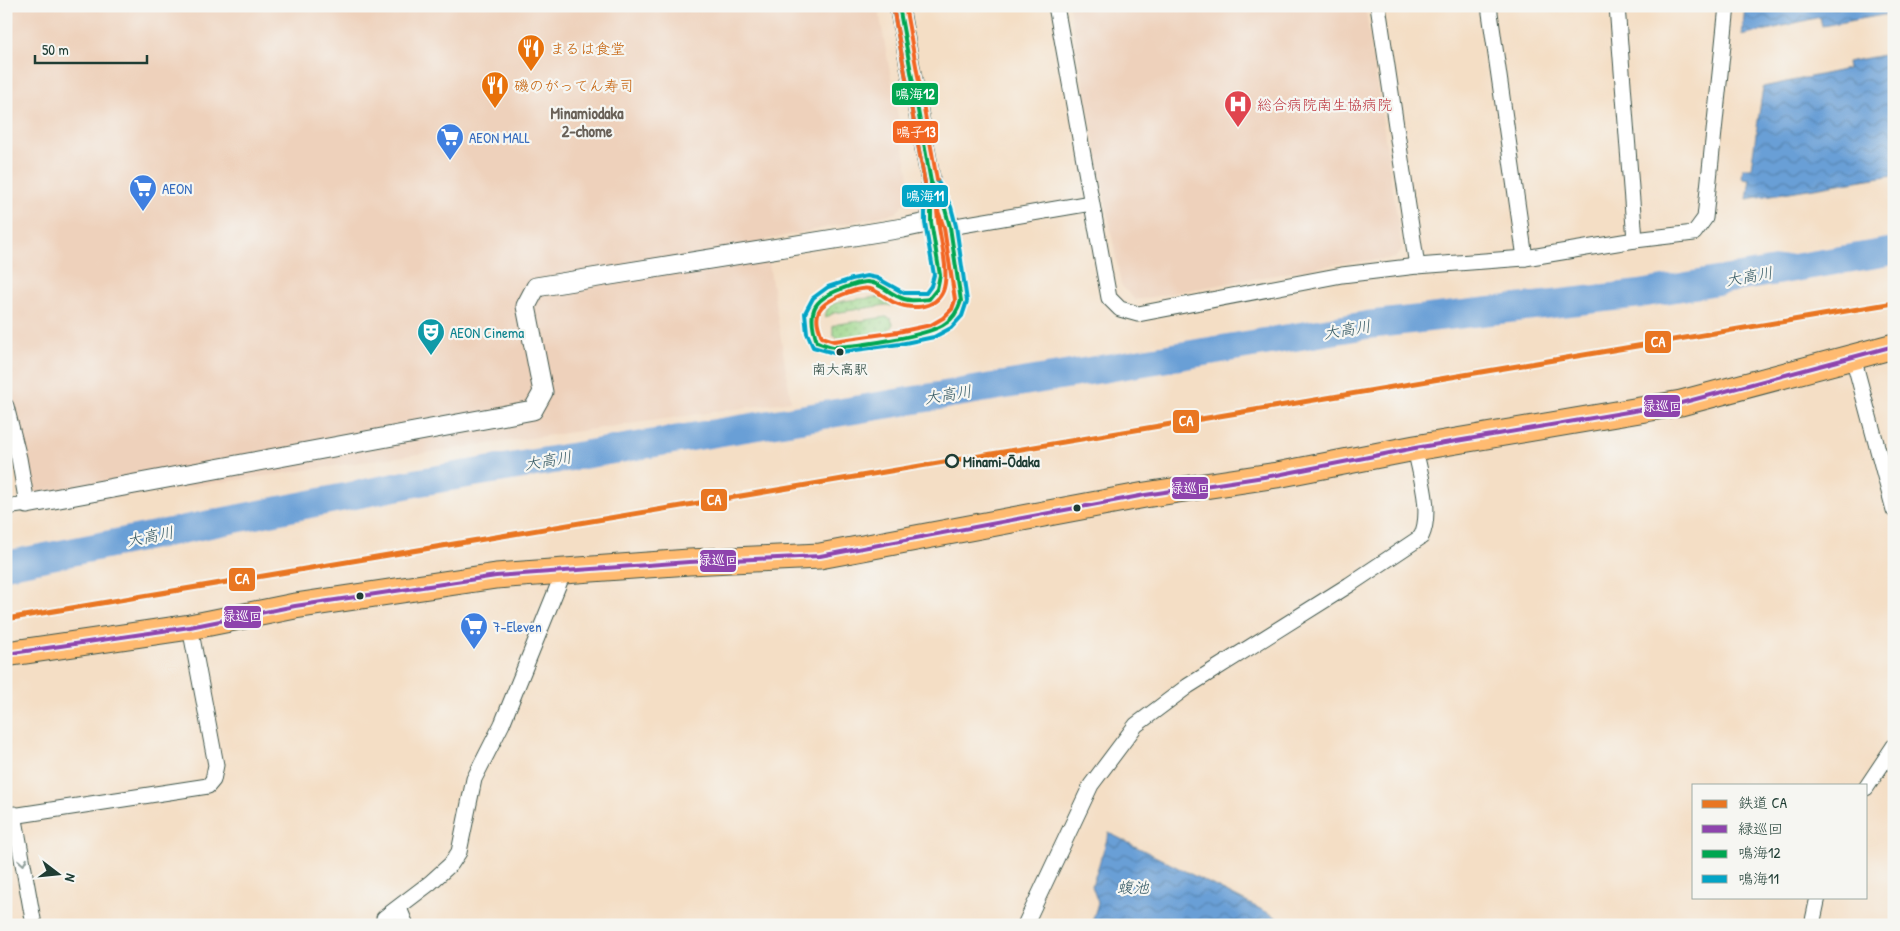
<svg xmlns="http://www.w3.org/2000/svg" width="1900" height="931" viewBox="0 0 1900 931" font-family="'Patrick Hand','Klee One',sans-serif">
  <defs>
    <pattern id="grass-dots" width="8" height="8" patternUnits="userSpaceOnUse" patternTransform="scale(1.25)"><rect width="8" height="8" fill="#9cd689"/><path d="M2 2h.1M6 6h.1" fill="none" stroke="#7faf71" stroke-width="1.8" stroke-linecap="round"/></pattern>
    <pattern id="water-waves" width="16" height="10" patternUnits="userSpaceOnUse" patternTransform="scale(1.25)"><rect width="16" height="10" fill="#699fd6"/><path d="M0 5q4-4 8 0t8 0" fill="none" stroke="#5683ae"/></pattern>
  </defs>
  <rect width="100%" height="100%" fill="#f6f6f2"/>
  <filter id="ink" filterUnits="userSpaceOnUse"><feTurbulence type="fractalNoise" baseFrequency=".02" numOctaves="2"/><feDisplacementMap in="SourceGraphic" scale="10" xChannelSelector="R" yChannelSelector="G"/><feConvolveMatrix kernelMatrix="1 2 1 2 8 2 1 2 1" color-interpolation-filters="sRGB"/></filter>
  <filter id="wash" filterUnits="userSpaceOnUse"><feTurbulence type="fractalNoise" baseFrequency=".0096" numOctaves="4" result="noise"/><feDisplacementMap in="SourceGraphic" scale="20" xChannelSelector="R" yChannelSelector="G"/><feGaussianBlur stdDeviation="1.12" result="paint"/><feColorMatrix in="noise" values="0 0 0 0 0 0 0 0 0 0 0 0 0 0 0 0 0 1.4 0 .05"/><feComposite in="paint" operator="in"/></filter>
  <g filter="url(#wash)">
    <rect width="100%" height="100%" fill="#f4dec5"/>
    <!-- built -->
    <g fill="#eed1bb">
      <path d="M6 6H878L912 194 896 213 765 240 791 401 33 509 6 364Z"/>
      <path d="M1069 6H1365L1402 249 1395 258 1335 264 1135 300 1121 285Z"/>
    </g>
    <!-- grass -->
    <g fill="url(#grass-dots)" stroke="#5e8a5e">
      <path d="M878 297 889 301 892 306 886 305 834 313 825 318C826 314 826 310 829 307 837 299 867 299 878 297Z"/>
      <path d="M886 317 891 319 893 324 889 330 883 334 845 340 837 338 833 335V326L838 324Z"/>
    </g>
    <!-- water -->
    <g fill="url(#water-waves)" stroke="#446e85">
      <path d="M1745 6H1894V13L1822 26 1820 17 1742 36Z"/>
      <path d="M1894 53V182L1893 175 1747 199 1750 179 1742 178 1743 168H1751L1763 87 1848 69 1847 62Z"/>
      <path d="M1109 833 1292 925H1091L1098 903 1092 886Z"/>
    </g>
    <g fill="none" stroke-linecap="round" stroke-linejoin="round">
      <!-- river -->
      <path stroke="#699fd6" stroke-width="28" d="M6 565 420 482 1367 325 1640 294 1894 251"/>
    </g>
  </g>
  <g filter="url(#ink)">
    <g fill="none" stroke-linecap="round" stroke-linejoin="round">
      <!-- minor casing -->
      <g stroke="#3f554a" stroke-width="17">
        <g id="minor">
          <path d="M1056 6 1109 298 1120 309 1138 314 1342 275 1417 266 1525 258 1635 240 1694 233 1705 218 1727 6"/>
          <path d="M1378 6 1417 266"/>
          <path d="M1489 6 1525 258"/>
          <path d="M1617 6 1635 240"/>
          <path d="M931 183 945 209 950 227 1091 203"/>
          <path d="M1853 357 1894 510"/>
          <path d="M6 406 19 458 27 504 6 507"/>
          <path d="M1866 788 1894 746"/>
          <path d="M14 814 34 925"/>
          <path d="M6 817 208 786 213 780 216 765 190 627"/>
          <path d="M399 908 406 925"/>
          <path d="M384 918 430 883 451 864 459 852 474 779 502 724 564 571"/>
          <path d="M1025 925 1091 785 1136 725 1188 686 1349 585 1421 537C1433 512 1420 475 1415 448"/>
          <path d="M1812 925 1818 897"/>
        </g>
      </g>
      <!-- tertiary casing -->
      <g stroke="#3f554a" stroke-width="21">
        <path id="tertiary" d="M27 504 533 410 543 392 526 306 536 287 903 228 931 222V182L899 6"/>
      </g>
      <!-- primary casing -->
      <g stroke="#3f554a" stroke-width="27">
        <path id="primary" d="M6 654 190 627 295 606 496 576 689 562 820 556 1145 495 1277 475 1415 448 1681 403 1894 346"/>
      </g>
      <!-- minor -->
      <use href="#minor" stroke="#fff" stroke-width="15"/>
      <!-- tertiary -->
      <use href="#tertiary" stroke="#fff" stroke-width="19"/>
      <!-- primary -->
      <use href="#primary" stroke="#ffbb71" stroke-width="25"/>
      <!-- bus-1 casing -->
      <g stroke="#f6f6f2" stroke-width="8">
        <path id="bus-1" d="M6 654 190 627 295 606 496 576 689 562 820 556 1145 495 1277 475 1415 448 1681 403 1894 346"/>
      </g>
      <!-- bus-2 casing -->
      <g stroke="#f6f6f2" stroke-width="8">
        <g id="bus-2">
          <path d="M899 6 931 182"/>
          <path d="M931 182 945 209 950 227 961 301C958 310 954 318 946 323 930 336 858 346 836 347 830 347 823 344 817 342 807 312 812 300 841 289 849 286 859 282 867 282 879 282 889 293 899 297 908 302 919 300 929 299L937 289 940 275 931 222Z"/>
        </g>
      </g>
      <!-- bus-3 casing -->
      <g stroke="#f6f6f2" stroke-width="8">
        <path id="bus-3" d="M893 7 925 183V223L934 275 931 286 926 293H904L877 278 867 276 852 279 828 287 813 298 805 313 807 333 813 347 834 353 900 344 934 337 951 328 962 316 967 301 956 226 951 207 937 180"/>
      </g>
      <!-- bus-4 casing -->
      <g stroke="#f6f6f2" stroke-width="8">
        <g id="bus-4">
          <path d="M905 6 937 180"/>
          <path d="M893 7 925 183"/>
          <path d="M937 208 944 228 955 300 952 309 943 318 931 325 898 332 834 341 822 337C819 329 815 319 819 311 824 300 859 286 870 289 878 291 886 298 893 302 910 310 935 310 943 291 951 270 937 232 937 208Z"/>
        </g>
      </g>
      <!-- bus-1 -->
      <use href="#bus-1" stroke="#8e44ad" stroke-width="4"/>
      <!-- bus-2 -->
      <use href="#bus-2" stroke="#00a651" stroke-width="4"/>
      <!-- bus-3 -->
      <use href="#bus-3" stroke="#02a4c6" stroke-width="4"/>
      <!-- bus-4 -->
      <use href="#bus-4" stroke="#f26522" stroke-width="4"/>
      <!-- rail-1 casing -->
      <g stroke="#f6f6f2" stroke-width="9">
        <path id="rail-1" d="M6 619 1894 303"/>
      </g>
      <!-- rail-1 -->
      <use href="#rail-1" stroke="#e97622" stroke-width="5"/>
    </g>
    <!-- one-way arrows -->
    <defs><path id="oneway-chevron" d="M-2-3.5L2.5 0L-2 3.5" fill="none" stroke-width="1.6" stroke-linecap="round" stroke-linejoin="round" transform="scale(1.25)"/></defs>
    <use stroke="#8f9e9a" href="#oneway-chevron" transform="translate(23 862) rotate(80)"/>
  </g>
  <!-- icons -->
  <defs>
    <g id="restaurant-pin" transform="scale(1.4375)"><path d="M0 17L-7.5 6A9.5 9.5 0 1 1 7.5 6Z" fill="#e8710a" stroke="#f6f6f2"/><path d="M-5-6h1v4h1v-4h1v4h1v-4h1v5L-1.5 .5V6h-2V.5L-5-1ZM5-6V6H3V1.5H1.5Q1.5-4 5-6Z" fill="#fff"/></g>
    <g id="hospital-pin" transform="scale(1.4375)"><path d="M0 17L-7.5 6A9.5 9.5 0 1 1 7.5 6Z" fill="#e0444e" stroke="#f6f6f2"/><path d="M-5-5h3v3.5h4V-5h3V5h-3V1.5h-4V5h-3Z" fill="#fff"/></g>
    <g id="supermarket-pin" transform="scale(1.4375)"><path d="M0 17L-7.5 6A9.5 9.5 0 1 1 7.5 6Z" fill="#3f7fe0" stroke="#f6f6f2"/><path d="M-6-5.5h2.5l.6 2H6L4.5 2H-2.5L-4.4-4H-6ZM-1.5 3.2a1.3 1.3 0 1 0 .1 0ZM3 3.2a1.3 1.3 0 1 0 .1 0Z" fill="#fff"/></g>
    <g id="theatre-pin" transform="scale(1.4375)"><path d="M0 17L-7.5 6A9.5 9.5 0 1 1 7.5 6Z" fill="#0f9aa8" stroke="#f6f6f2"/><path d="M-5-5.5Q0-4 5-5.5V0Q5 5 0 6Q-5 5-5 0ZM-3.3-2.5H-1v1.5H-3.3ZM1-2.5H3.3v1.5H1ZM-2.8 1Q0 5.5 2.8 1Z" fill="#fff"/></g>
  </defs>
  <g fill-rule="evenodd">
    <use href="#restaurant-pin" x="531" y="48"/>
    <use href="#restaurant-pin" x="495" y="85"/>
    <use href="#hospital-pin" x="1238" y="104"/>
    <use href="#supermarket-pin" x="450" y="137"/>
    <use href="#supermarket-pin" x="143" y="188"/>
    <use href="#theatre-pin" x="431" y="332"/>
    <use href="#supermarket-pin" x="474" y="626"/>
  </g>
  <!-- markers -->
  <g fill="#1f3d34" stroke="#f6f6f2" stroke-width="2">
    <circle cx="840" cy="352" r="4.5"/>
    <circle cx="1077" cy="508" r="4.5"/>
    <circle cx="360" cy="596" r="4.5"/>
  </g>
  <circle fill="#f6f6f2" stroke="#1f3d34" stroke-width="2.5" cx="952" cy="461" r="6"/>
  <g text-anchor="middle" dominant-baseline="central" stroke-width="4.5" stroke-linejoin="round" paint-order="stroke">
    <!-- bus labels -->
    <g font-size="14" fill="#1f3d34" stroke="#f6f6f2">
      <text x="840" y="368">南大高駅</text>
    </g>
    <!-- food labels -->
    <g font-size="15" fill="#c56008" stroke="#f6f6f2" text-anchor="start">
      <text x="550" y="48">まるは食堂</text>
      <text x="514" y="85">磯のがってん寿司</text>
    </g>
    <!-- health labels -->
    <g font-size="15" fill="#be3a42" stroke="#f6f6f2" text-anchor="start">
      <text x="1257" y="104">総合病院南生協病院</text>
    </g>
    <!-- shop labels -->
    <g font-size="15" fill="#366cbe" stroke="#f6f6f2" text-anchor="start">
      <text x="469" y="137">AEON MALL</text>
      <text x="162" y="188">AEON</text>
      <text x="493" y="626">7-Eleven</text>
    </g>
    <!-- culture labels -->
    <g font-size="15" fill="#0d838f" stroke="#f6f6f2" text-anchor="start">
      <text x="450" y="332">AEON Cinema</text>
    </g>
    <!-- stop labels -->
    <g font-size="15" font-weight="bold" fill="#1f3d34" stroke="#f6f6f2" text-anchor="start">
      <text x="963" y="461">Minami-Ōdaka</text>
    </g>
    <!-- neighbourhood labels -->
    <g font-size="16" font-weight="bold" fill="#696158" stroke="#f6f6f2">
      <text x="587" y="113">Minamiodaka<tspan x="587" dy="18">2-chome</tspan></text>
    </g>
    <!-- water labels -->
    <g font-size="16" font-style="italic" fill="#355a65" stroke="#f6f6f2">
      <text transform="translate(1749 276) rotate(-10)">大高川</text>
      <text transform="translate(1347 329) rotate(-9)">大高川</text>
      <text transform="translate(948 394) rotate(-9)">大高川</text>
      <text transform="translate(548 460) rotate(-9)">大高川</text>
      <text transform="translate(150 536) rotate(-11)">大高川</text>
      <text x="1133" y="887">蝮池</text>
    </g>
  </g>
  <g stroke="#f6f6f2" stroke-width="2">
    <rect x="891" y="82" width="48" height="24" rx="5" fill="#00a651"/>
    <rect x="892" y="120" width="47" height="24" rx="5" fill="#f26522"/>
    <rect x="901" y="184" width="48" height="24" rx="5" fill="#02a4c6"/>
    <rect x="1644" y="330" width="28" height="24" rx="5" fill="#e97622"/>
    <rect x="1643" y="394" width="38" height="24" rx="5" fill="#8e44ad"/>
    <rect x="1172" y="409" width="28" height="25" rx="5" fill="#e97622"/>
    <rect x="1171" y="476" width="38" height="24" rx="5" fill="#8e44ad"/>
    <rect x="700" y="488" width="28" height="24" rx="5" fill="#e97622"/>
    <rect x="699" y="549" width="38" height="24" rx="5" fill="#8e44ad"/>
    <rect x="228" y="567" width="28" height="25" rx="5" fill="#e97622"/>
    <rect x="223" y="605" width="39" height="24" rx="5" fill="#8e44ad"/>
  </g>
  <g font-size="14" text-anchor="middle" font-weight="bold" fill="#fff">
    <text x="915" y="99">鳴海12</text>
    <text x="916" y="137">鳴子13</text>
    <text x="925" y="201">鳴海11</text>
    <text x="1658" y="347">CA</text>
    <text x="1662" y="411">緑巡回</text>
    <text x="1186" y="426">CA</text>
    <text x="1190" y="493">緑巡回</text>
    <text x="714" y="505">CA</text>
    <text x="718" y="565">緑巡回</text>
    <text x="242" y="584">CA</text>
    <text x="242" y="621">緑巡回</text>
  </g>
  <!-- margin -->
  <rect width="1900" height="931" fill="none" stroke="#f6f6f2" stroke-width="25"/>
  <!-- legend -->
  <rect x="1692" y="784" width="175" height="115" fill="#f6f6f2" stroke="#a0aca6"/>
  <rect x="1702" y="800" width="25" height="8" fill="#e97622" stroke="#a0aca6"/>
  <text x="1738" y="808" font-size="15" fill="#1f3d34">鉄道 CA</text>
  <rect x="1702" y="825" width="25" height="8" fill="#8e44ad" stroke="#a0aca6"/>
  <text x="1738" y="834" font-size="15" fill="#1f3d34">緑巡回</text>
  <rect x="1702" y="850" width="25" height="8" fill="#00a651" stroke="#a0aca6"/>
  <text x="1738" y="858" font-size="15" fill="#1f3d34">鳴海12</text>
  <rect x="1702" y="875" width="25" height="8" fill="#02a4c6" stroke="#a0aca6"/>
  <text x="1738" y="884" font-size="15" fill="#1f3d34">鳴海11</text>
  <!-- north arrow -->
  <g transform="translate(58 874) rotate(106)" stroke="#f6f6f2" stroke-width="4" paint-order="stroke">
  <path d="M0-4L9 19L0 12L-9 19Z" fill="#1f3d34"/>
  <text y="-8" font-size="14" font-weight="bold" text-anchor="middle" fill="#1f3d34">N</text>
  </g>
  <!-- scale -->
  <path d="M35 55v8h112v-8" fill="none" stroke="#1f3d34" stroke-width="2.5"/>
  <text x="42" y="55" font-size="15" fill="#1f3d34" stroke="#f6f6f2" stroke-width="4" paint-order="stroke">50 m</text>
</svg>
